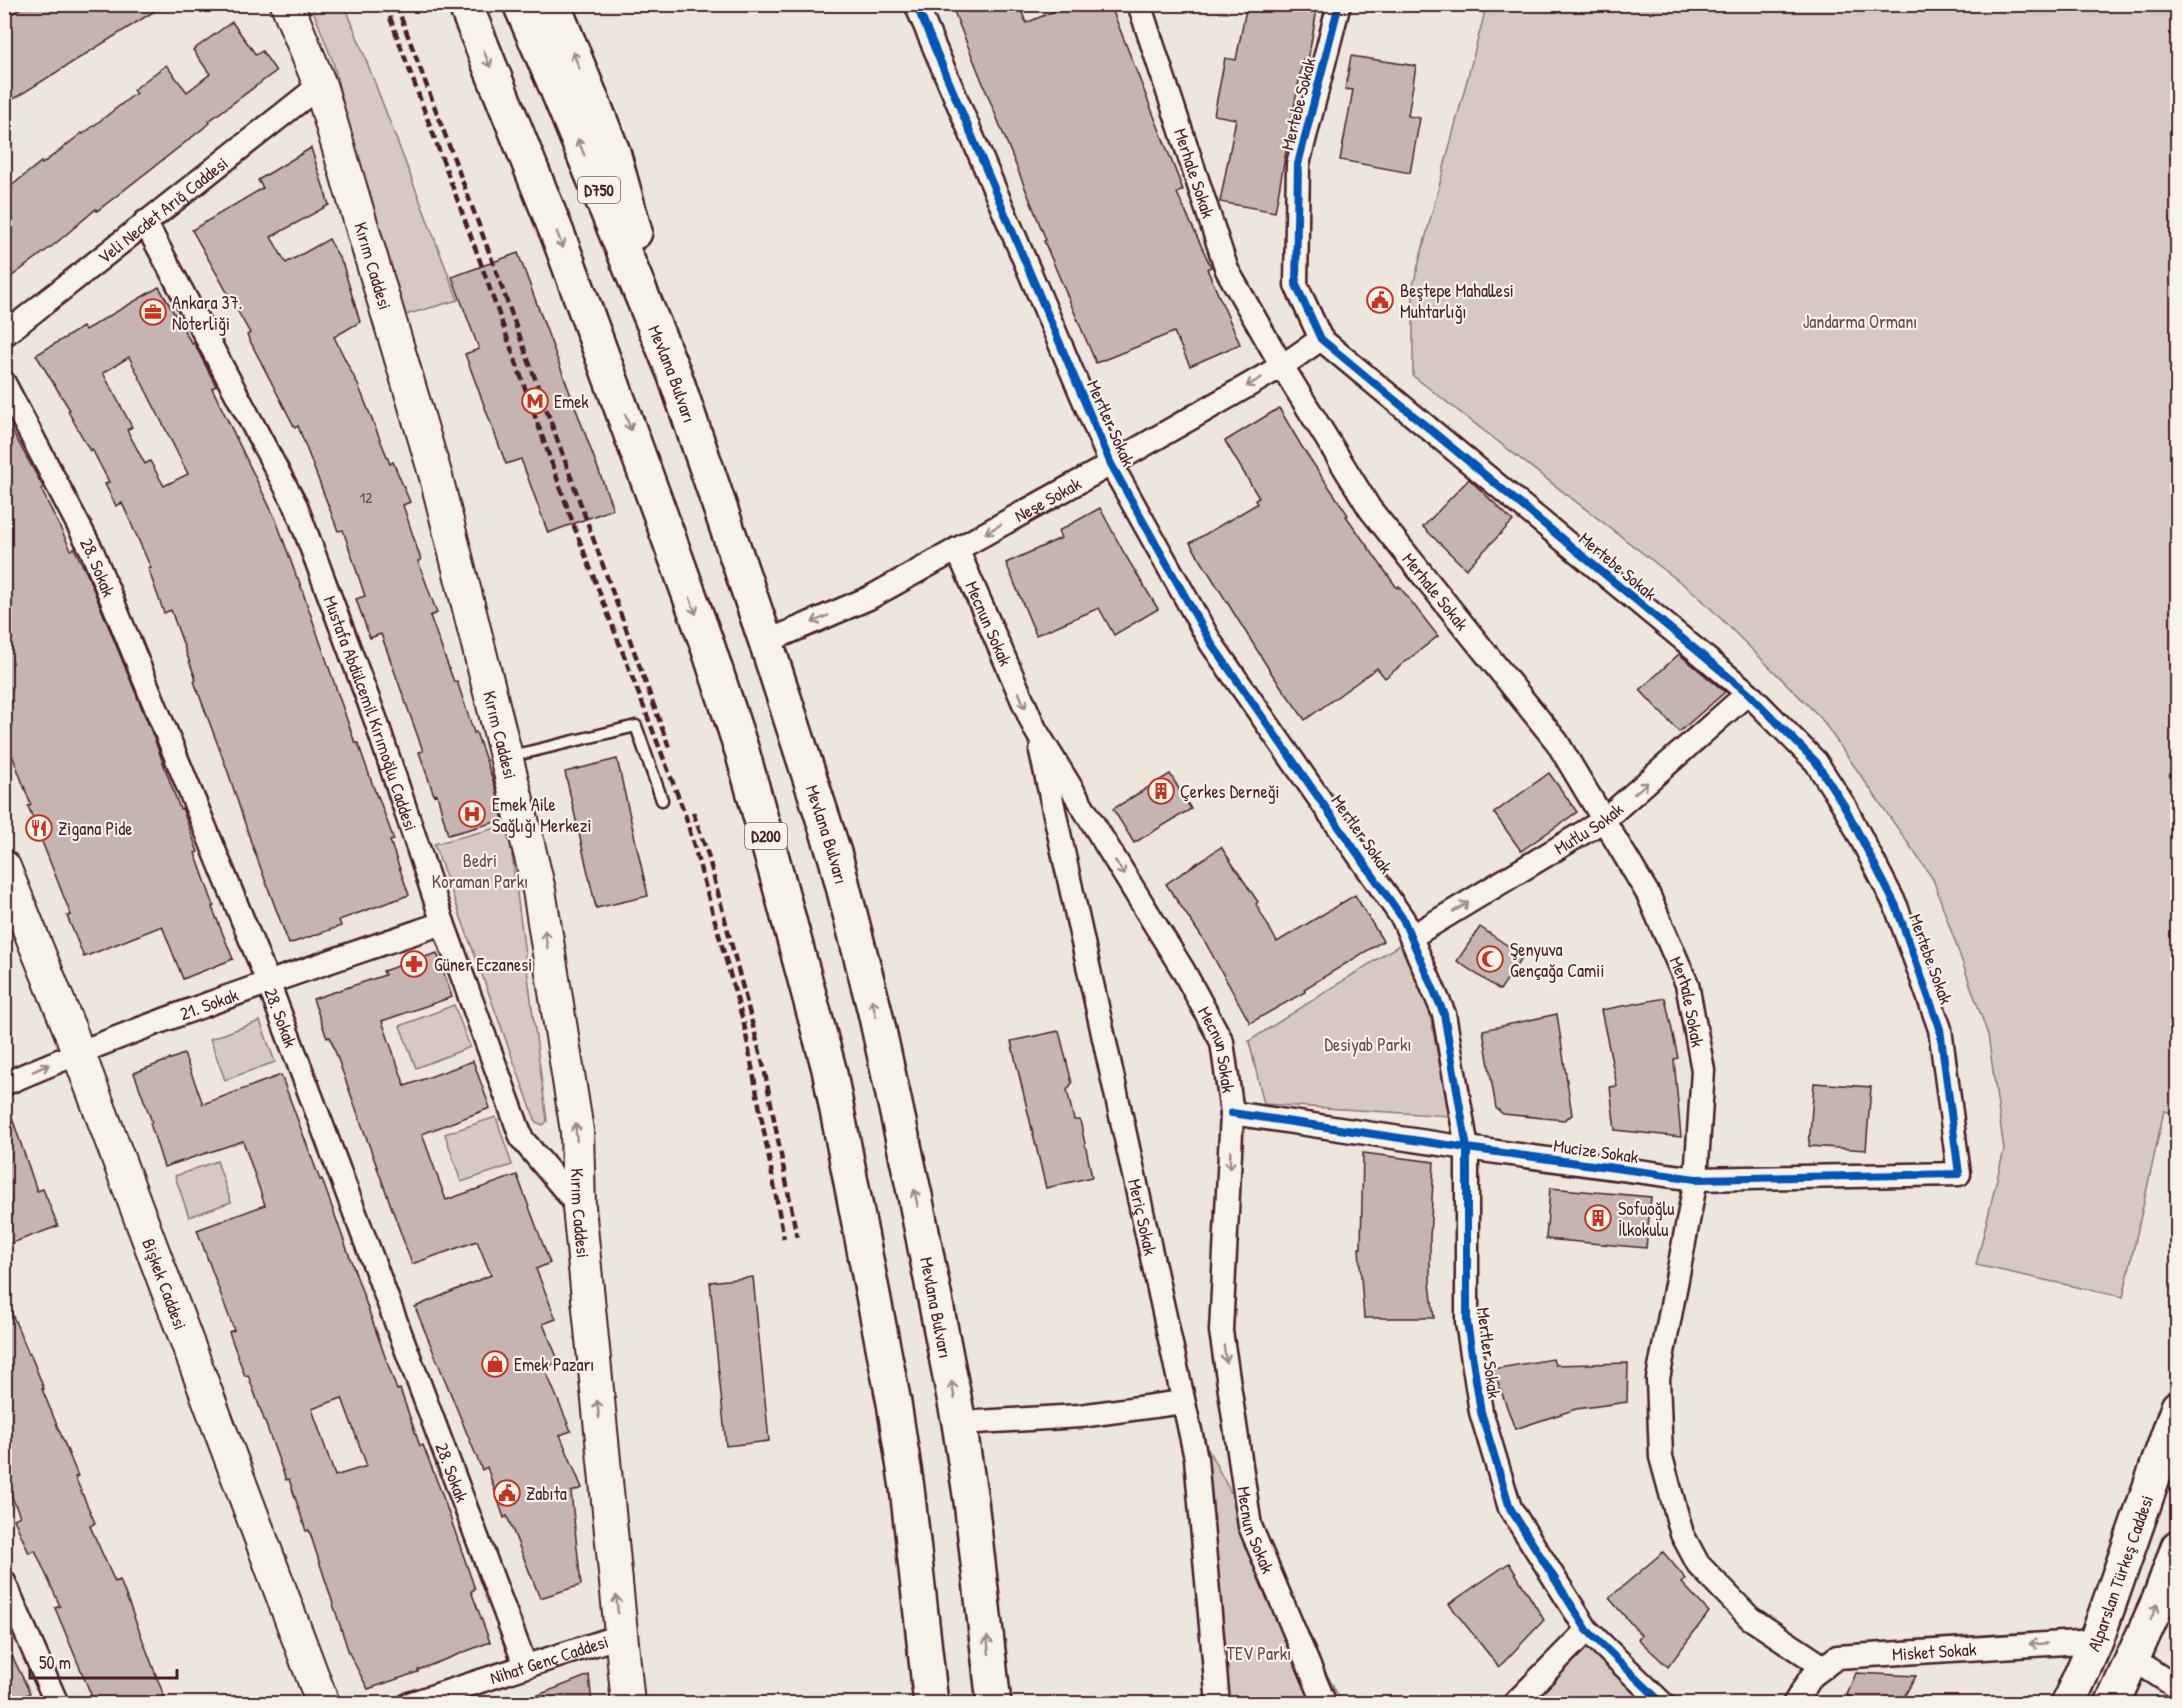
<svg xmlns="http://www.w3.org/2000/svg" width="2182" height="1708" viewBox="0 0 2182 1708" font-family="'Patrick Hand',sans-serif">
  <rect width="100%" height="100%" fill="#ece6dd"/>
  <filter id="ink" filterUnits="userSpaceOnUse"><feTurbulence type="fractalNoise" baseFrequency=".0167" numOctaves="2"/><feDisplacementMap in="SourceGraphic" scale="12" xChannelSelector="R" yChannelSelector="G"/><feConvolveMatrix kernelMatrix="1 2 1 2 8 2 1 2 1" color-interpolation-filters="sRGB"/></filter>
  <g filter="url(#ink)">
    <!-- green -->
    <g fill="#d5c9c2" stroke="#907476" stroke-width="1.5">
      <path d="M1487 4 2177 5 2178 1114 2164 1111 2123 1297 1976 1265 2004 1150 1988 1035 1933 879 1820 717 1697 595 1413 376V285Z"/>
      <path d="M311 5H345L458 300 405 315 349 128 333 62Z"/>
      <path d="M508 825 547 1121 543 1125 536 1122 434 844Z"/>
      <path d="M1402 943 1427 1000 1450 1116 1264 1104 1249 1041Z"/>
      <path d="M454 1005 470 1047 416 1068 400 1026Z"/>
      <path d="M260 1021 275 1062 225 1080 210 1039Z"/>
      <path d="M496 1117 512 1165 461 1182 445 1134Z"/>
      <path d="M217 1161 231 1202 189 1217 175 1176Z"/>
      <path d="M1183 1402 1342 1703H1214Z"/>
      <path d="M1587 1630 1667 1704H1511Z"/>
    </g>
    <!-- building -->
    <g fill="#c4b5b0" stroke="#4a1f2b" stroke-width="1.5" fill-rule="evenodd">
      <path d="M27 4H166L4 105V19Z"/>
      <path d="M951 4H1019L1026 23 1071 4H1110L1183 190 1177 193 1211 267 1207 269 1240 344 1190 366 1174 332 1096 363 1044 241 1046 240Z"/>
      <path d="M1247 4H1318L1308 60 1303 59 1275 212 1220 202 1236 119 1214 115 1225 58 1236 60Z"/>
      <path d="M232 22 256 55 262 51 276 71 209 121 210 123 97 211 96 209 55 244 4 282V195L12 189 10 187 41 162 42 164 82 133 83 134 136 93 133 90 166 65 187 92 210 74 193 50Z"/>
      <path d="M1351 56 1416 66 1408 116 1420 118 1410 173 1340 160 1353 90 1345 89Z"/>
      <path d="M311 148 329 205 271 237 286 263 329 239 343 265 360 322 334 337 359 387 390 464 393 462 410 502 403 505 421 560 418 561 437 613 430 616 454 682 457 681 474 733 476 732 496 789 503 820 448 835 437 794 434 795 419 752 423 751 381 634 370 638 356 599 365 596 343 530 338 531 298 426 295 428 247 335 250 333 192 230 263 188 258 180Z"/>
      <path d="M518 253 613 509 548 533 521 459 506 464 465 354 479 349 452 277Z"/>
      <path d="M159 287 192 344 194 343 216 386 212 388 276 520 297 578H298L355 743H358L377 797 378 796 394 840 390 841 409 895 339 920 341 926 289 944 251 842 228 772 194 681 196 680 171 610 164 613 148 568H151L122 503 116 506 105 484 109 482 92 449 90 451 68 411 70 410 36 355 83 327 85 330ZM129 357 188 474 164 486 150 461 145 464 127 430 132 427 103 373Z"/>
      <path d="M1279 408 1302 447 1348 515 1346 516 1397 588 1399 586 1438 636 1385 678 1377 668 1305 720 1272 674 1190 543 1257 504 1255 500 1259 498 1225 441Z"/>
      <path d="M4 416 43 487 41 489 71 550 74 548 87 574 154 738 180 809 182 808 198 852 195 853 214 906 212 907 233 959 183 979 162 926 84 957 67 916 71 915 28 806 31 805 4 734Z"/>
      <path d="M1469 479 1513 521 1466 569 1423 527Z"/>
      <path d="M1100 508 1124 553 1158 609 1114 635 1099 608 1036 635 1006 563 1061 538 1058 531Z"/>
      <path d="M1679 654 1725 692 1679 732 1640 690Z"/>
      <path d="M617 759 648 896 596 908 565 772Z"/>
      <path d="M1549 773 1577 812 1521 851 1494 813Z"/>
      <path d="M1170 774 1191 809 1134 843 1113 809Z"/>
      <path d="M1221 847 1258 902 1256 904 1277 942 1355 895 1383 941 1304 989 1305 992 1250 1023 1205 942 1166 884Z"/>
      <path d="M1480 927 1523 956 1500 990 1457 961Z"/>
      <path d="M437 953 452 997 382 1021 405 1086 473 1061 490 1108 422 1134 446 1200 517 1175 550 1263 536 1269 556 1319 543 1324 559 1362 544 1367 571 1431 560 1435 582 1488 571 1492 581 1585 540 1598 507 1516 504 1518 487 1467 482 1470 415 1307 491 1275 477 1241 412 1264 330 1037 327 1038 313 999 385 975 383 971Z"/>
      <path d="M1665 998 1678 1058 1674 1059 1681 1137 1615 1130 1610 1087 1617 1086 1601 1010Z"/>
      <path d="M1557 1014 1572 1115 1564 1120 1503 1114 1496 1108 1483 1030Z"/>
      <path d="M1059 1031 1072 1083 1067 1090 1074 1120H1080L1092 1177 1046 1188 1011 1041Z"/>
      <path d="M184 1054 203 1104 281 1075 320 1180 322 1179 397 1390 400 1389 420 1446 423 1445 442 1494 475 1589 471 1591 490 1642 418 1670V1672L368 1689 349 1653 309 1530 306 1531 289 1479 286 1480 248 1375 245 1376 229 1332 234 1330 197 1230 265 1205 243 1141 164 1167 150 1123 152 1122 134 1073ZM342 1398 367 1466 335 1476 312 1409Z"/>
      <path d="M1814 1083 1871 1087 1866 1150 1809 1146Z"/>
      <path d="M7 1103 37 1191 43 1189 58 1226 4 1246V1104Z"/>
      <path d="M1363 1153 1434 1162 1430 1238V1283L1434 1318H1364L1359 1248H1361Z"/>
      <path d="M1550 1188 1651 1197 1646 1248 1546 1239Z"/>
      <path d="M753 1277 769 1441 726 1446 710 1282Z"/>
      <path d="M4 1295 29 1354 30 1353 44 1389H42L78 1476 75 1477 95 1523 90 1526 115 1582 120 1580 167 1704H95L55 1608 60 1606 35 1550 29 1553 14 1519 20 1516 4 1478Z"/>
      <path d="M1553 1359 1555 1365 1628 1363 1627 1402 1576 1409 1515 1429 1493 1369Z"/>
      <path d="M1663 1552 1686 1579 1682 1583 1709 1612 1668 1667 1638 1639 1641 1635 1609 1598Z"/>
      <path d="M1509 1563 1544 1620 1499 1667 1449 1604Z"/>
      <path d="M4 1639 30 1693 9 1704H4Z"/>
      <path d="M1856 1673 1916 1676 1900 1704H1865L1847 1695Z"/>
      <path d="M589 1675 592 1704H518V1703Z"/>
    </g>
    <g fill="none" stroke-linecap="round" stroke-linejoin="round">
      <!-- lane casing -->
      <g stroke="#4a1f2b" stroke-width="15">
        <path id="lane" d="M508 757 636 726 662 800"/>
      </g>
      <!-- street casing -->
      <g stroke="#4a1f2b" stroke-width="27">
        <g id="street">
          <path d="M916 4 1111 464 1211 643 1403 919 1444 1014 1467 1148V1322L1481 1412 1510 1508 1587 1630 1663 1704"/>
          <path id="s1" d="M1139 4 1227 270 1282 366 1370 509 1557 742 1648 894 1687 984 1703 1070 1696 1179 1658 1379 1661 1457 1682 1534 1698 1564 1750 1618 1824 1667"/>
          <path id="s2" d="M145 222 296 506 375 718 443 923 522 1139 579 1207"/>
          <path id="s3" d="M4 335 320 85"/>
          <path id="s4" d="M4 383 92 551 268 982 525 1665"/>
          <path id="s5" d="M957 549 1035 729 1183 970 1222 1042 1232 1113 1221 1331 1250 1526 1325 1704"/>
          <path id="s6" d="M766 642 869 598 1111 464 1282 366 1321 339"/>
          <path id="s7" d="M1041 751 1196 1458 1218 1704"/>
          <path id="s8" d="M1411 937 1604 820 1748 693"/>
          <path id="s9" d="M4 1084C147 1022 295 973 443 923"/>
          <path d="M1232 1113 1467 1148 1696 1179 1959 1174 1940 1029 1896 906 1845 807 1816 762 1748 693 1321 339 1296 285 1298 164 1339 4"/>
          <path d="M959 1423 1080 1416 1183 1402"/>
          <path d="M4 1582 57 1704"/>
          <path d="M2133 1659 2178 1688"/>
          <path id="s10" d="M409 1704 620 1636"/>
          <path d="M1514 1704 1587 1630"/>
          <path id="s11" d="M1794 1704 1812 1676 1837 1657 2096 1641"/>
        </g>
      </g>
      <!-- secondary casing -->
      <g stroke="#4a1f2b" stroke-width="36">
        <g id="secondary">
          <path id="s12" d="M287 4 320 85 436 477 525 832 539 890 577 1131 579 1207 628 1704"/>
          <path id="s13" d="M4 867 71 1033 323 1704"/>
        </g>
      </g>
      <!-- primary casing -->
      <g stroke="#4a1f2b" stroke-width="38">
        <g id="primary">
          <path id="s14" d="M2068 1704 2096 1641 2178 1407"/>
          <path d="M2112 1704 2159 1600 2178 1547"/>
        </g>
      </g>
      <!-- highway casing -->
      <g stroke="#4a1f2b" stroke-width="38">
        <g id="highway">
          <path d="M465 4 559 238 659 511 708 647 742 751 779 883 829 1069 894 1403 907 1488 931 1704"/>
          <path id="s15" d="M520 4 556 87 675 376 766 642 836 859 875 1012 915 1196 959 1423 971 1501 994 1704"/>
          <path d="M553 4 613 152 635 232"/>
        </g>
      </g>
      <!-- lane -->
      <use href="#lane" stroke="#f7f3e8" stroke-width="10"/>
      <!-- street -->
      <use href="#street" stroke="#f7f3e8" stroke-width="22"/>
      <!-- secondary -->
      <use href="#secondary" stroke="#f7f3e8" stroke-width="32"/>
      <!-- primary -->
      <use href="#primary" stroke="#f7f3e8" stroke-width="33"/>
      <!-- highway -->
      <use href="#highway" stroke="#f7f3e8" stroke-width="33"/>
      <!-- rail -->
      <g stroke="#4a1f2b" stroke-width="4.5" stroke-dasharray="9 4.5" stroke-linecap="butt">
        <path d="M385 4 480 261 574 526 685 814 744 1024 784 1239"/>
        <path d="M396 4 492 260 670 750"/>
        <path d="M693 812 708 855 764 1068 797 1237"/>
      </g>
      <!-- cycleway casing -->
      <g stroke="#f7f3e8" stroke-width="11">
        <g id="cycleway">
          <path d="M916 4 1111 464 1211 643 1403 919 1444 1014 1467 1148V1322L1481 1412 1510 1508 1587 1630 1663 1704"/>
          <path d="M1232 1113 1467 1148 1696 1179 1959 1174 1940 1029 1896 906 1845 807 1816 762 1748 693 1321 339 1296 285 1298 164 1339 4"/>
        </g>
      </g>
      <!-- cycleway -->
      <use href="#cycleway" stroke="#0057b8" stroke-width="8"/>
    </g>
    <!-- one-way arrows -->
    <defs><path id="oneway-shaft" d="M-6 0H5M1.5-3L5.5 0L1.5 3" fill="none" stroke-width="1.6" stroke-linecap="round" stroke-linejoin="round" transform="scale(1.5)"/></defs>
    <g stroke="#a0898a">
      <use href="#oneway-shaft" transform="translate(487 59) rotate(68)"/>
      <use href="#oneway-shaft" transform="translate(576 60) rotate(-112)"/>
      <use href="#oneway-shaft" transform="translate(581 147) rotate(-112)"/>
      <use href="#oneway-shaft" transform="translate(560 240) rotate(69)"/>
      <use href="#oneway-shaft" transform="translate(1254 382) rotate(150)"/>
      <use href="#oneway-shaft" transform="translate(628 422) rotate(70)"/>
      <use href="#oneway-shaft" transform="translate(993 529) rotate(151)"/>
      <use href="#oneway-shaft" transform="translate(693 606) rotate(70)"/>
      <use href="#oneway-shaft" transform="translate(820 619) rotate(157)"/>
      <use href="#oneway-shaft" transform="translate(1022 700) rotate(67)"/>
      <use href="#oneway-shaft" transform="translate(1641 788) rotate(-41)"/>
      <use href="#oneway-shaft" transform="translate(1120 868) rotate(58)"/>
      <use href="#oneway-shaft" transform="translate(1461 907) rotate(-31)"/>
      <use href="#oneway-shaft" transform="translate(546 939) rotate(-99)"/>
      <use href="#oneway-shaft" transform="translate(874 1008) rotate(-104)"/>
      <use href="#oneway-shaft" transform="translate(41 1068) rotate(-24)"/>
      <use href="#oneway-shaft" transform="translate(576 1132) rotate(-95)"/>
      <use href="#oneway-shaft" transform="translate(1230 1160) rotate(93)"/>
      <use href="#oneway-shaft" transform="translate(916 1198) rotate(-101)"/>
      <use href="#oneway-shaft" transform="translate(1225 1354) rotate(82)"/>
      <use href="#oneway-shaft" transform="translate(953 1390) rotate(-101)"/>
      <use href="#oneway-shaft" transform="translate(598 1409) rotate(-96)"/>
      <use href="#oneway-shaft" transform="translate(617 1604) rotate(-96)"/>
      <use href="#oneway-shaft" transform="translate(2154 1612) rotate(-67)"/>
      <use href="#oneway-shaft" transform="translate(2038 1644) rotate(176)"/>
      <use href="#oneway-shaft" transform="translate(988 1645) rotate(-96)"/>
    </g>
  </g>
  <!-- icons -->
  <defs>
    <g id="civic-ring" transform="scale(1.35)"><circle r="9.5" fill="#f7f3e8" stroke="#c8321e" stroke-width="1.5"/><path d="M-.6-6.5H3V-4.5H.6V-3L4-1V1h2V6H-6V1h2V-1L-.6-3ZM-1.2 2.5V6h2.4V2.5Z" fill="#c8321e"/></g>
    <g id="office-ring" transform="scale(1.35)"><circle r="9.5" fill="#f7f3e8" stroke="#c8321e" stroke-width="1.5"/><path d="M-6-3h4V-5.5h4V-3h4V5H-6ZM-1-4.5V-3h2v-1.5ZM-6 0V1H6V0Z" fill="#c8321e"/></g>
    <g id="metro-ring" transform="scale(1.35)"><circle r="9.5" fill="#f7f3e8" stroke="#c8321e" stroke-width="1.5"/><path d="M-5.5 5V-5H-3L0 0L3-5H5.5V5H3V-.5L0 4L-3-.5V5Z" fill="#c8321e"/></g>
    <g id="building-ring" transform="scale(1.35)"><circle r="9.5" fill="#f7f3e8" stroke="#c8321e" stroke-width="1.5"/><path d="M-4-6H4V6H1V3H-1V6H-4ZM-2.5-4.3h1.7v1.8h-1.7ZM.8-4.3h1.7v1.8H.8ZM-2.5-1h1.7V.8h-1.7ZM.8-1h1.7V.8H.8Z" fill="#c8321e"/></g>
    <g id="hospital-ring" transform="scale(1.35)"><circle r="9.5" fill="#f7f3e8" stroke="#c8321e" stroke-width="1.5"/><path d="M-5-5h3v3.5h4V-5h3V5h-3V1.5h-4V5h-3Z" fill="#c8321e"/></g>
    <g id="restaurant-ring" transform="scale(1.35)"><circle r="9.5" fill="#f7f3e8" stroke="#c8321e" stroke-width="1.5"/><path d="M-5-6h1v4h1v-4h1v4h1v-4h1v5L-1.5 .5V6h-2V.5L-5-1ZM5-6V6H3V1.5H1.5Q1.5-4 5-6Z" fill="#c8321e"/></g>
    <g id="mosque-ring" transform="scale(1.35)"><circle r="9.5" fill="#f7f3e8" stroke="#c8321e" stroke-width="1.5"/><path d="M3.5-4.9A6 6 0 1 0 3.5 4.9A5 5 0 1 1 3.5-4.9Z" fill="#c8321e"/></g>
    <g id="pharmacy-ring" transform="scale(1.35)"><circle r="9.5" fill="#f7f3e8" stroke="#c8321e" stroke-width="1.5"/><path d="M-2-6h4v4h4v4h-4v4h-4v-4h-4v-4h4Z" fill="#c8321e"/></g>
    <g id="shop-ring" transform="scale(1.35)"><circle r="9.5" fill="#f7f3e8" stroke="#c8321e" stroke-width="1.5"/><path d="M-5-2.5h2.3a2.7 3.5 0 0 1 5.4 0H5L5.5 6h-11ZM-1.5-2.5h3a1.5 2.3 0 0 0-3 0Z" fill="#c8321e"/></g>
  </defs>
  <g fill-rule="evenodd">
    <use href="#civic-ring" x="1380" y="300"/>
    <use href="#office-ring" x="153" y="312"/>
    <use href="#metro-ring" x="535" y="401"/>
    <use href="#building-ring" x="1161" y="791"/>
    <use href="#hospital-ring" x="472" y="814"/>
    <use href="#restaurant-ring" x="39" y="828"/>
    <use href="#mosque-ring" x="1490" y="959"/>
    <use href="#pharmacy-ring" x="414" y="964"/>
    <use href="#building-ring" x="1598" y="1218"/>
    <use href="#shop-ring" x="495" y="1364"/>
    <use href="#civic-ring" x="507" y="1493"/>
  </g>
  <g text-anchor="middle" dominant-baseline="central" stroke-width="4.5" stroke-linejoin="round" paint-order="stroke">
    <!-- number labels -->
    <g font-size="15" fill="#68444c">
      <text x="366" y="497">12</text>
    </g>
    <!-- shield labels -->
    <g fill="#f7f3e8" stroke="#7e5f64" stroke-width="1.5">
      <rect x="578" y="177" width="42" height="26" rx="4.5"/>
      <rect x="745" y="823" width="42" height="26" rx="4.5"/>
    </g>
    <g font-size="16" font-weight="bold" fill="#4a1f2b">
      <text x="599" y="190">D750</text>
      <text x="766" y="836">D200</text>
    </g>
    <!-- street labels -->
    <g font-size="18" fill="#4a1f2b" stroke="#f7f3e8">
      <text transform="translate(1298 104) rotate(-76)">Mertebe Sokak</text>
      <text stroke="none"><textPath href="#s1" startOffset="178">Merhale Sokak</textPath></text>
      <text stroke="none"><textPath href="#s3" startOffset="202">Veli Necdet Arığ Caddesi</textPath></text>
      <text stroke="none"><textPath href="#s12" startOffset="276">Kırım Caddesi</textPath></text>
      <text stroke="none"><textPath href="#s15" startOffset="400">Mevlana Bulvarı</textPath></text>
      <text transform="translate(1111 423) rotate(66)">Mertler Sokak</text>
      <text stroke="none"><textPath href="#s6" startOffset="316">Neşe Sokak</textPath></text>
      <text transform="translate(1618 566) rotate(40)">Mertebe Sokak</text>
      <text stroke="none"><textPath href="#s4" startOffset="207">28. Sokak</textPath></text>
      <text stroke="none"><textPath href="#s1" startOffset="664">Merhale Sokak</textPath></text>
      <text stroke="none"><textPath href="#s5" startOffset="81">Mecnun Sokak</textPath></text>
      <text stroke="none"><textPath href="#s2" startOffset="542">Mustafa Abdülcemil Kırımoğlu Caddesi</textPath></text>
      <text stroke="none"><textPath href="#s12" startOffset="762">Kırım Caddesi</textPath></text>
      <text stroke="none"><textPath href="#s8" startOffset="208">Mutlu Sokak</textPath></text>
      <text transform="translate(1362 834) rotate(55)">Mertler Sokak</text>
      <text stroke="none"><textPath href="#s15" startOffset="886">Mevlana Bulvarı</textPath></text>
      <text transform="translate(1931 959) rotate(70)">Mertebe Sokak</text>
      <text stroke="none"><textPath href="#s9" startOffset="220">21. Sokak</textPath></text>
      <text stroke="none"><textPath href="#s1" startOffset="1150">Merhale Sokak</textPath></text>
      <text stroke="none"><textPath href="#s4" startOffset="693">28. Sokak</textPath></text>
      <text stroke="none"><textPath href="#s5" startOffset="567">Mecnun Sokak</textPath></text>
      <text transform="translate(1596 1151) rotate(8)">Mucize Sokak</text>
      <text stroke="none"><textPath href="#s12" startOffset="1248">Kırım Caddesi</textPath></text>
      <text stroke="none"><textPath href="#s7" startOffset="477">Meriç Sokak</textPath></text>
      <text stroke="none"><textPath href="#s13" startOffset="447">Bişkek Caddesi</textPath></text>
      <text stroke="none"><textPath href="#s15" startOffset="1372">Mevlana Bulvarı</textPath></text>
      <text transform="translate(1489 1353) rotate(83)">Mertler Sokak</text>
      <text stroke="none"><textPath href="#s4" startOffset="1179">28. Sokak</textPath></text>
      <text stroke="none"><textPath href="#s5" startOffset="1053">Mecnun Sokak</textPath></text>
      <text stroke="none"><textPath href="#s14" startOffset="141">Alparslan Türkeş Caddesi</textPath></text>
      <text stroke="none"><textPath href="#s11" startOffset="162">Misket Sokak</textPath></text>
      <text stroke="none"><textPath href="#s10" startOffset="147">Nihat Genç Caddesi</textPath></text>
    </g>
    <!-- poi labels -->
    <g font-size="18" fill="#4a1f2b" stroke="#f7f3e8" text-anchor="start">
      <text x="1400" y="290">Beştepe Mahallesi<tspan x="1400" dy="21">Muhtarlığı</tspan></text>
      <text x="172" y="302">Ankara 37.<tspan x="172" dy="21">Noterliği</tspan></text>
      <text x="554" y="401">Emek</text>
      <text x="1180" y="791">Çerkes Derneği</text>
      <text x="492" y="804">Emek Aile<tspan x="492" dy="21">Sağlığı Merkezi</tspan></text>
      <text x="58" y="828">Zigana Pide</text>
      <text x="1510" y="949">Şenyuva<tspan x="1510" dy="21">Gençağa Camii</tspan></text>
      <text x="434" y="964">Güner Eczanesi</text>
      <text x="1618" y="1208">Sofuoğlu<tspan x="1618" dy="21">İlkokulu</tspan></text>
      <text x="514" y="1364">Emek Pazarı</text>
      <text x="526" y="1493">Zabıta</text>
    </g>
    <!-- park labels -->
    <g font-size="18" fill="#6d4a51" stroke="#f7f3e8">
      <text x="1860" y="321">Jandarma Ormanı</text>
      <text x="480" y="860">Bedri<tspan x="480" dy="21">Koraman Parkı</tspan></text>
      <text x="1368" y="1044">Desiyab Parkı</text>
      <text x="1259" y="1653">TEV Parkı</text>
    </g>
  </g>
  <!-- margin -->
  <rect width="2182" height="1708" fill="none" stroke="#f7f3e8" stroke-width="24"/>
  <rect x="12" y="12" width="2158" height="1684" fill="none" stroke="#4a1f2b" stroke-width="2" filter="url(#ink)"/>
  <!-- scale -->
  <path d="M30 1669v9h147v-9" fill="none" stroke="#4a1f2b" stroke-width="3"/>
  <text x="39" y="1669" font-size="18" fill="#4a1f2b" stroke="#f7f3e8" stroke-width="4.5" paint-order="stroke">50 m</text>
</svg>
